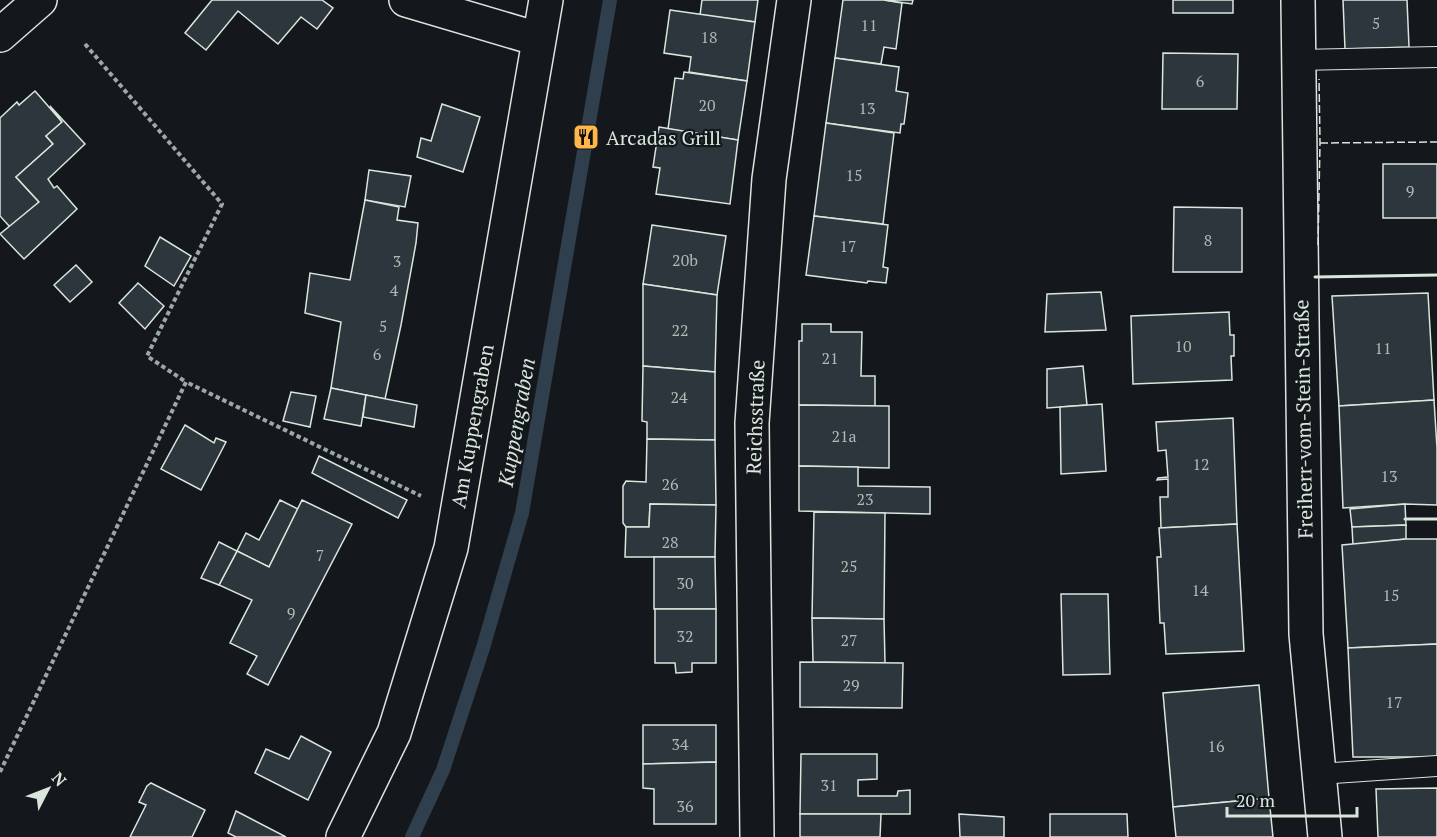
<svg xmlns="http://www.w3.org/2000/svg" width="1437" height="837" viewBox="0 0 1437 837" font-family="'PT Serif',serif">
  <rect width="100%" height="100%" fill="#14181c"/>
  <g fill="none" stroke-linecap="round" stroke-linejoin="round">
    <!-- stream -->
    <path stroke="#2f3f4d" stroke-width="14" d="M412 837 443 770 483 648 522 513 610 0"/>
  </g>
  <!-- building -->
  <g fill="#2c363c" stroke="#d8e6dc" stroke-width="1.5">
    <path d="M212 0H322L333 8 317 29 301 17 278 44 238 11 206 50 185 33Z"/>
    <path d="M702 0H758L755 22 700 15Z"/>
    <path d="M843 0H884L902 3 896 49 884 47 881 64 835 58Z"/>
    <path d="M884 0H913L912 4Z"/>
    <rect x="1173" y="0" width="60" height="13"/>
    <path d="M1343 0H1407L1409 47 1345 49Z"/>
    <path d="M670 10 755 22 747 81 689 72 691 57 664 53Z"/>
    <path d="M1163 53 1238 54 1237 109H1162Z"/>
    <path d="M835 58 899 67 896 91 908 93 904 124H901L900 133 826 123Z"/>
    <path d="M684 72 747 81 738 140 668 129 675 78 683 79Z"/>
    <path d="M35 91 62 122 46 136 53 144 16 177 39 202 10 227 0 216V118L17 102 19 105Z"/>
    <path d="M442 104 480 117 463 172 417 157 421 138 431 141Z"/>
    <path d="M50 106 85 144 48 179 54 188 57 186 77 209 24 259 0 234 39 202 16 177 53 144 46 136 62 122Z"/>
    <path d="M826 123 894 133 883 224 814 216Z"/>
    <path d="M659 127 738 140 730 204 656 194 660 168 653 167Z"/>
    <rect x="1383" y="164" width="54" height="54"/>
    <path d="M369 170 411 176 405 207 365 200Z"/>
    <path d="M365 200 399 207 397 220 418 223 416 243 401 325 385 399 331 388 341 322 305 313 310 273 350 280Z"/>
    <path d="M1174 207 1242 208V272H1173Z"/>
    <path d="M814 216 888 225 883 267 888 268 886 283 868 281 867 283 806 275Z"/>
    <path d="M652 225 726 236 717 295 643 284Z"/>
    <path d="M160 237 191 256 174 286 145 266Z"/>
    <path d="M76 265 92 282 70 302 54 285Z"/>
    <path d="M138 283 164 306 145 329 119 303Z"/>
    <path d="M643 284 717 295 715 372 643 366Z"/>
    <path d="M1101 292 1106 330 1045 332 1047 294Z"/>
    <path d="M1428 293 1434 400 1339 406 1332 296Z"/>
    <path d="M1229 312 1230 335H1234V356H1231L1232 380 1133 384 1131 316Z"/>
    <path d="M802 324H831V332H862L861 376H875V406L799 405V341H802Z"/>
    <path d="M643 366 715 372V440L647 439V422L642 421Z"/>
    <path d="M1083 366 1087 405 1047 408V369Z"/>
    <path d="M331 388 366 395 361 426 324 419Z"/>
    <path d="M291 392 316 396 310 427 283 421Z"/>
    <path d="M366 395 417 405 414 427 363 417Z"/>
    <path d="M1434 400 1437 448V505L1405 504 1343 508 1339 406Z"/>
    <path d="M1102 404 1106 471 1061 474 1060 407Z"/>
    <path d="M799 405 889 406V468L799 466Z"/>
    <path d="M1233 418 1237 524 1161 528 1160 497H1168V479L1157 480 1158 478 1168 477 1166 450 1158 451 1156 422Z"/>
    <path d="M185 425 214 443 216 438 226 442 201 490 161 469Z"/>
    <path d="M647 439 715 440 716 505 650 504 649 527H626L623 523V486L626 481 646 482Z"/>
    <path d="M319 456 407 500 398 518 312 473Z"/>
    <path d="M799 466 858 467V486L930 487V514L799 511Z"/>
    <path d="M280 500 298 509 269 567 237 551 246 533 259 540Z"/>
    <path d="M302 500 352 524 268 685 247 674 257 656 230 643 252 600 219 585 237 551 269 567Z"/>
    <path d="M650 504 716 505 715 557H625L626 527H649Z"/>
    <path d="M1405 504 1406 525 1352 527 1350 509Z"/>
    <path d="M814 512 885 513 884 619 812 618Z"/>
    <path d="M1237 524 1244 651 1166 654 1164 623H1160L1157 557H1161L1159 528Z"/>
    <path d="M1406 525V539L1353 545 1352 527Z"/>
    <path d="M1406 539H1437V644L1348 648 1342 545Z"/>
    <path d="M219 542 237 551 219 585 201 578Z"/>
    <path d="M654 557H715L716 609H654Z"/>
    <path d="M1061 594H1108L1110 674 1063 675Z"/>
    <path d="M655 609H716V663H692V672L676 673 675 663H655Z"/>
    <path d="M812 618 884 619 885 663 813 662Z"/>
    <path d="M1437 644V757H1353L1348 648Z"/>
    <path d="M800 662 903 663 902 708 800 707Z"/>
    <path d="M1259 685 1269 798 1173 807 1163 693Z"/>
    <path d="M643 725H716V762L643 764Z"/>
    <path d="M301 736 331 752 308 800 255 773 266 749 289 759Z"/>
    <path d="M801 754H877V779L858 780V796H897L898 791 910 790V814H800Z"/>
    <path d="M716 762V824H654V789L643 788V764Z"/>
    <path d="M151 783 205 810 192 837H130L146 805 139 802 147 786Z"/>
    <path d="M1437 788V837H1378L1376 789Z"/>
    <path d="M1269 798 1273 837H1176L1173 807Z"/>
    <path d="M236 811 286 837H236L228 833Z"/>
    <path d="M800 814H881L880 837H800Z"/>
    <path d="M959 814 1004 817V837H960Z"/>
    <path d="M1050 814H1127L1128 837H1050Z"/>
  </g>
  <g fill="none" stroke-linecap="round" stroke-linejoin="round">
    <!-- service casing -->
    <g stroke="#d8e6dc" stroke-width="22">
      <g id="service">
        <path d="M1299 60 1437 57"/>
        <path d="M1319 774 1437 766"/>
      </g>
    </g>
    <!-- minor casing -->
    <g stroke="#d8e6dc" stroke-width="36">
      <g id="minor">
        <path d="M406 0 538 39"/>
        <path d="M1298 0 1306 634 1325 837"/>
        <path d="M0 35 40 0"/>
        <path d="M343 837 394 733 451 548 546 0"/>
        <path d="M757 837 752 423 769 179 794 0"/>
      </g>
    </g>
    <!-- path -->
    <g stroke="#9da8a2" stroke-width="4" stroke-dasharray="4.5 3" stroke-linecap="butt">
      <path d="M85 44 222 204 147 356 186 382"/>
      <path d="M0 772 186 382 421 496"/>
    </g>
    <!-- service -->
    <use href="#service" stroke="#14181c" stroke-width="20"/>
    <!-- minor -->
    <use href="#minor" stroke="#14181c" stroke-width="33"/>
    <!-- fence -->
    <g stroke="#d8e6dc" stroke-width="1.5" stroke-dasharray="8 3" stroke-linecap="butt">
      <path d="M1320 143 1437 142"/>
      <path d="M1318 245 1320 143 1319 79"/>
    </g>
    <!-- wall -->
    <g stroke="#d8e6dc" stroke-width="3">
      <path d="M1315 277 1437 275"/>
      <path d="M1405 519H1437"/>
    </g>
  </g>
  <!-- icons -->
  <defs>
    <g id="restaurant-square" transform="scale(1.35)"><rect x="-9" y="-9" width="18" height="18" rx="4" fill="#ffb74d" stroke="#14181c"/><path d="M-5-6h1v4h1v-4h1v4h1v-4h1v5L-1.5 .5V6h-2V.5L-5-1ZM5-6V6H3V1.5H1.5Q1.5-4 5-6Z" fill="#111"/></g>
  </defs>
  <g fill-rule="evenodd">
    <use href="#restaurant-square" x="586" y="137"/>
  </g>
  <g text-anchor="middle" dominant-baseline="central" stroke-width="4.5" stroke-linejoin="round" paint-order="stroke">
    <!-- number labels -->
    <g font-size="16" fill="#adbab4">
      <text x="1376" y="23">5</text>
      <text x="869" y="25">11</text>
      <text x="709" y="37">18</text>
      <text x="1200" y="81">6</text>
      <text x="707" y="105">20</text>
      <text x="867" y="108">13</text>
      <text x="854" y="175">15</text>
      <text x="1410" y="191">9</text>
      <text x="1208" y="240">8</text>
      <text x="848" y="246">17</text>
      <text x="685" y="260">20b</text>
      <text x="397" y="261">3</text>
      <text x="394" y="290">4</text>
      <text x="383" y="326">5</text>
      <text x="680" y="330">22</text>
      <text x="1183" y="346">10</text>
      <text x="1383" y="348">11</text>
      <text x="377" y="354">6</text>
      <text x="830" y="358">21</text>
      <text x="679" y="397">24</text>
      <text x="844" y="436">21a</text>
      <text x="1201" y="464">12</text>
      <text x="1389" y="476">13</text>
      <text x="670" y="484">26</text>
      <text x="865" y="499">23</text>
      <text x="670" y="542">28</text>
      <text x="320" y="555">7</text>
      <text x="849" y="566">25</text>
      <text x="685" y="583">30</text>
      <text x="1200" y="590">14</text>
      <text x="1391" y="595">15</text>
      <text x="291" y="613">9</text>
      <text x="685" y="636">32</text>
      <text x="849" y="640">27</text>
      <text x="851" y="685">29</text>
      <text x="1394" y="702">17</text>
      <text x="680" y="744">34</text>
      <text x="1216" y="746">16</text>
      <text x="829" y="785">31</text>
      <text x="685" y="806">36</text>
    </g>
    <!-- poi labels -->
    <g font-size="20" fill="#d8e6dc" stroke="#14181c" text-anchor="start">
      <text x="606" y="137">Arcadas Grill</text>
    </g>
    <!-- street labels -->
    <g font-size="20" fill="#d8e6dc" stroke="#14181c">
      <text transform="translate(755 417) rotate(-88)">Reichsstraße</text>
      <text transform="translate(1303 419) rotate(-91)">Freiherr-vom-Stein-Straße</text>
      <text transform="translate(472 426) rotate(-80)">Am Kuppengraben</text>
    </g>
    <!-- water labels -->
    <g font-size="21" font-style="italic" fill="#d8e6dc" stroke="#14181c">
      <text transform="translate(516 422) rotate(-80)">Kuppengraben</text>
    </g>
  </g>
  <!-- north arrow -->
  <g transform="translate(48 789) rotate(48)" stroke="#14181c" stroke-width="4.5" paint-order="stroke">
  <path d="M0-4.5L10 22L0 15L-10 22Z" fill="#d8e6dc"/>
  <text y="-9" font-size="16" font-weight="bold" text-anchor="middle" fill="#d8e6dc">N</text>
  </g>
  <!-- scale -->
  <path d="M1227 807v9h130v-9" fill="none" stroke="#d8e6dc" stroke-width="3"/>
  <text x="1236" y="807" font-size="18" fill="#d8e6dc" stroke="#14181c" stroke-width="4.5" paint-order="stroke">20 m</text>
</svg>
